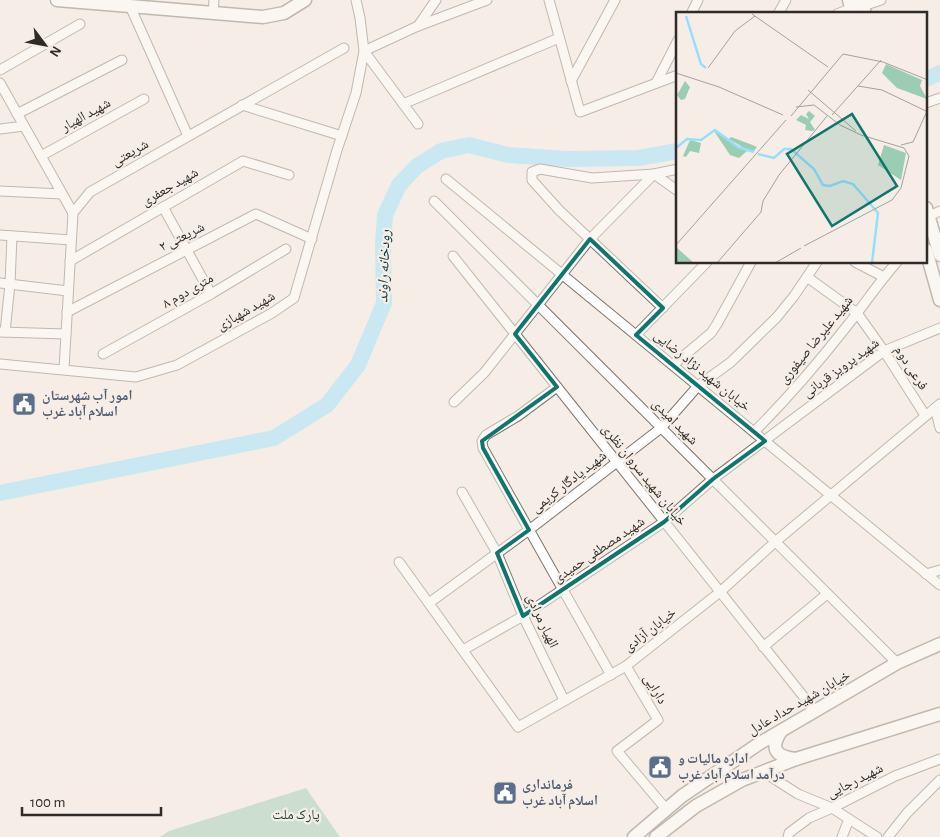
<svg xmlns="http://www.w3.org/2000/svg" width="940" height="837" viewBox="0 0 940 837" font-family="'Alegreya Sans','Noto Naskh Arabic',sans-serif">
  <rect width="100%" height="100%" fill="#f6eee6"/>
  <!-- green -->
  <path fill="#9acdb2" d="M306 788 340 837H160L169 831Z"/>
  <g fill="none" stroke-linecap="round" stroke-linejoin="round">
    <!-- river -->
    <g stroke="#95dffe" stroke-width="16">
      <path d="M926 79 940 73"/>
      <path d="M0 493 274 438 327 405 358 365 384 303 383 245 385 215 399 185 417 166 441 151 469 145 508 155 567 159 638 158 678 151"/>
    </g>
    <!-- street casing -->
    <g stroke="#7d766e" stroke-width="11">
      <g id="street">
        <path d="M549 0 580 112 678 75"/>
        <path d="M130 6 188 136"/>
        <path d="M863 6 881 0"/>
        <path d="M213 13 214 0"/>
        <path d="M691 14 698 0"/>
        <path d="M778 14 786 0"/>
        <path d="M837 14 852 8"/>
        <path d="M418 26 487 0"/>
        <path d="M0 70 80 24"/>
        <path d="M571 81 615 0"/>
        <path d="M0 83 73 213"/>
        <path d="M656 83 678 40"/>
        <path d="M926 103 940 98"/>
        <path d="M403 104 559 38"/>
        <path d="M242 105 342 136"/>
        <path d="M17 114 122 60"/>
        <path d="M418 124 364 51 418 26 436 0"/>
        <path d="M0 129 24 126"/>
        <path d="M41 156 144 99"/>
        <path d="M446 179 940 585"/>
        <path d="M0 191 62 194"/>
        <path d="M434 201 897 663"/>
        <path d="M163 207 211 294"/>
        <path d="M929 216 940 211"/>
        <path d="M0 235 71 240"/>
        <path d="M453 256 815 711"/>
        <path d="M70 261 243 161 289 175"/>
        <path d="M855 262 884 277"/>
        <path d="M807 277 857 313 884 351 925 415"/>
        <path d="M0 283 68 291"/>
        <path d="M663 308 559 210 532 180V172L540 169 592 178 654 174 678 169"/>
        <path d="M67 312 256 214 312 239"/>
        <path d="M1 332 66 334"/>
        <path d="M5 332 10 284 12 236"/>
        <path d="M636 335 707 262"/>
        <path d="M103 354 211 294 286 249"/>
        <path d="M0 364 136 377 177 365 272 313 294 298 337 150 356 93 364 51 360 18 356 0"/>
        <path d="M673 365 711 333 717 324 751 262"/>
        <path d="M64 369 73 213 90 192 344 48"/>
        <path d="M557 387 518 416 486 435 482 441 483 448 611 675"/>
        <path d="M454 402 484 373 590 239 654 174 678 191"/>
        <path d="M935 408 940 428"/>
        <path d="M754 432C787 399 818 363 847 326 864 305 879 282 897 262"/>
        <path d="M462 492 497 553 523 616 564 700"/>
        <path d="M399 562 518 727 626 666 720 592 775 542 940 404"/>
        <path d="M926 574 940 570"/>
        <path d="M429 603 529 530 661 428 698 386 731 362 777 317 794 296 817 262"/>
        <path d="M763 647 827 594"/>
        <path d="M463 650 523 616 664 522 713 479 884 351 940 328"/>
        <path d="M626 666 658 720 617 751 666 809"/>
        <path d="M762 771 798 794 832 808 877 837"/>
        <path d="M788 837 789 833 809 818 832 808 895 776 940 759"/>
        <path d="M842 837 849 819"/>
        <path d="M888 837 907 813 940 780"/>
      </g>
    </g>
    <!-- secondary casing -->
    <g stroke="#7d766e" stroke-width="15">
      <g id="secondary">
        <path d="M57 0 263 17 284 13 305 0"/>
        <path d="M849 0 853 14"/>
        <path d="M861 0 865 14"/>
        <path d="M926 208 940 255"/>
        <path d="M926 250 940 300"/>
        <path d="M781 731C769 750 777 757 796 759"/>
        <path d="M634 837 682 796 760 743 897 663 940 644"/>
        <path d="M656 837 696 806 742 780 796 759 940 714"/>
      </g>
    </g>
    <!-- street -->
    <use href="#street" stroke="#fff" stroke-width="9"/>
    <!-- secondary -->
    <use href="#secondary" stroke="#fff" stroke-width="12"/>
  </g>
  <!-- marked area -->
  <path d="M0 0H940V837H0ZM590 239 663 308 636 335 765 441 713 479 664 522 523 616 497 553 529 530 483 448 482 441 557 387 515 334Z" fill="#f6eee6" fill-opacity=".55" fill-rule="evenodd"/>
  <path fill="none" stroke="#0f766e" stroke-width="4" stroke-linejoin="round" d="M590 239 663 308 636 335 765 441 713 479 664 522 523 616 497 553 529 530 483 448 482 441 557 387 515 334Z"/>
  <!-- icons -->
  <defs>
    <g id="civic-square" transform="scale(1.25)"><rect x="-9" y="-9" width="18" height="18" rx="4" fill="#5c6f8a" stroke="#f6eee6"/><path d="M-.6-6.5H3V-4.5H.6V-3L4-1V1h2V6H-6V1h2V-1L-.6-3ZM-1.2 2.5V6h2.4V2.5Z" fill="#fff"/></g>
  </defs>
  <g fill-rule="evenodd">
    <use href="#civic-square" x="24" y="404"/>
    <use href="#civic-square" x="660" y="767"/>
    <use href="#civic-square" x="505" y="793"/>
  </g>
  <g text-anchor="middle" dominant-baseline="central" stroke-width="4.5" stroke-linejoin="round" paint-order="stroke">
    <!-- street labels -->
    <g font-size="14" fill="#2e2b28" stroke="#f6eee6">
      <text transform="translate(86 115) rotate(-29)">شهید الهیار</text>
      <text transform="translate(130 153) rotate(-30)">شریعتی</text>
      <text transform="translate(170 187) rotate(-30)">شهید جعفری</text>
      <text transform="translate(182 237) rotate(-27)">شریعتی ۲</text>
      <text transform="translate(188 291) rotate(-30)">۸ متری دوم</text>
      <text transform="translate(246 311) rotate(-30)">شهید شهبازی</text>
      <text transform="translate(816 340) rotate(-51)">شهید علیرضا صیفوری</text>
      <text transform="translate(841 368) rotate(-36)">شهید پرویز قربانی</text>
      <text transform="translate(911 368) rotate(57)">فرعی دوم</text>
      <text transform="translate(702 371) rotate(39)">خیابان شهید نژاد رضایی</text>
      <text transform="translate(675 422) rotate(45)">شهید امیدی</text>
      <text transform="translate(644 475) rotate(51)">خیابان شهید سروان نظری</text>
      <text transform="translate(569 482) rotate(-38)">شهید یادگار کریمی</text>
      <text transform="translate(599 550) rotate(-34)">شهید مصطفی حمیدی</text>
      <text transform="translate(542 621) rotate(65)">الهیار مرادی</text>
      <text transform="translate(650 630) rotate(-38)">خیابان آزادی</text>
      <text transform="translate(655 689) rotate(59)">دارایی</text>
      <text transform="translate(799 703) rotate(-30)">خیابان شهید حداد عادل</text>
      <text transform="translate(855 781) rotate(-27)">شهید رجایی</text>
    </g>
    <!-- service labels -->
    <g font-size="14" font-weight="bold" fill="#4e5e75" stroke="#f6eee6" text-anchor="start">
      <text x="42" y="396">امور آب شهرستان<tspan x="42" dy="16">اسلام آباد غرب</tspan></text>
      <text x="678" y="759">اداره مالیات و<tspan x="678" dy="16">درآمد اسلام آباد غرب</tspan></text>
      <text x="522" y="785">فرمانداری<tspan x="522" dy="16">اسلام آباد غرب</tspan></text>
    </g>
    <!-- park labels -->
    <g font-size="14" fill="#1c4331" stroke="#f6eee6">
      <text x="296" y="815">پارک ملت</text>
    </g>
    <!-- water labels -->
    <g font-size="15" font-style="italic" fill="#083646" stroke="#f6eee6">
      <text transform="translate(384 266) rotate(-88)">رودخانه راوند</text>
    </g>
  </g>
  <!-- overview -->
  <g transform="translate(676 12)">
    <rect width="251" height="251" fill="#f6eee6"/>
    <path d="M210 52 246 68 244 74 251 87 221 76 206 61ZM9 69 14 75 9 87 5 88 1 83ZM133 99 139 104 134 110 139 118 136 119 129 118 130 113 120 108 125 103 133 107 130 102ZM38 119 65 137 71 139 63 146 54 143ZM55 125 74 132 81 135 78 139 68 136 53 127ZM14 128 25 131 23 141 14 139 10 145 7 144ZM208 133 230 141 225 168 202 153ZM0 235 18 251H0Z" fill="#9acdb2"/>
    <path fill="none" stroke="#95dffe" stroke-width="2.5" d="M10 4 25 52 30 56M0 136 11 127 25 128 39 118 62 135 78 140M82 142 98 146 108 137H115L138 157 147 173 154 174 167 169 177 172 202 201 196 251"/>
    <path fill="none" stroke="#a6a09a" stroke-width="1" d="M76 2 152 55M32 56 59 19 79 4M0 61 43 75 107 103M182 74 206 78 250 99M132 78 180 119M120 95 138 93 164 113 185 123 228 136 233 144 225 176 216 188 128 234M156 103 205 48M115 104 167 42 207 50 252 68M225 133 237 130 252 97M0 233 110 108M41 251 85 200 87 189 103 163 151 104M99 251 125 236"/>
    <path fill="#0f766e" fill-opacity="0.15" stroke="#0f766e" stroke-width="2.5" d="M176 102 221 174 156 214 111 142Z"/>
    <rect width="251" height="251" fill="none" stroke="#2e2b28" stroke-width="2.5"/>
  </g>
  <!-- north arrow -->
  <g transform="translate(45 45) rotate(122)" stroke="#f6eee6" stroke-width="4" paint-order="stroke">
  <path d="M0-4L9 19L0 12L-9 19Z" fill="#2e2b28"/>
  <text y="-8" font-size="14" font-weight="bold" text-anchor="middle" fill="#2e2b28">N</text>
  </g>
  <!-- scale -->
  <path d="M22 807v8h139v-8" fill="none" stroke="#2e2b28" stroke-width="2.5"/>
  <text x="30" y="807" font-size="15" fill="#2e2b28" stroke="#f6eee6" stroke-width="4" paint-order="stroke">100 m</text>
</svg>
